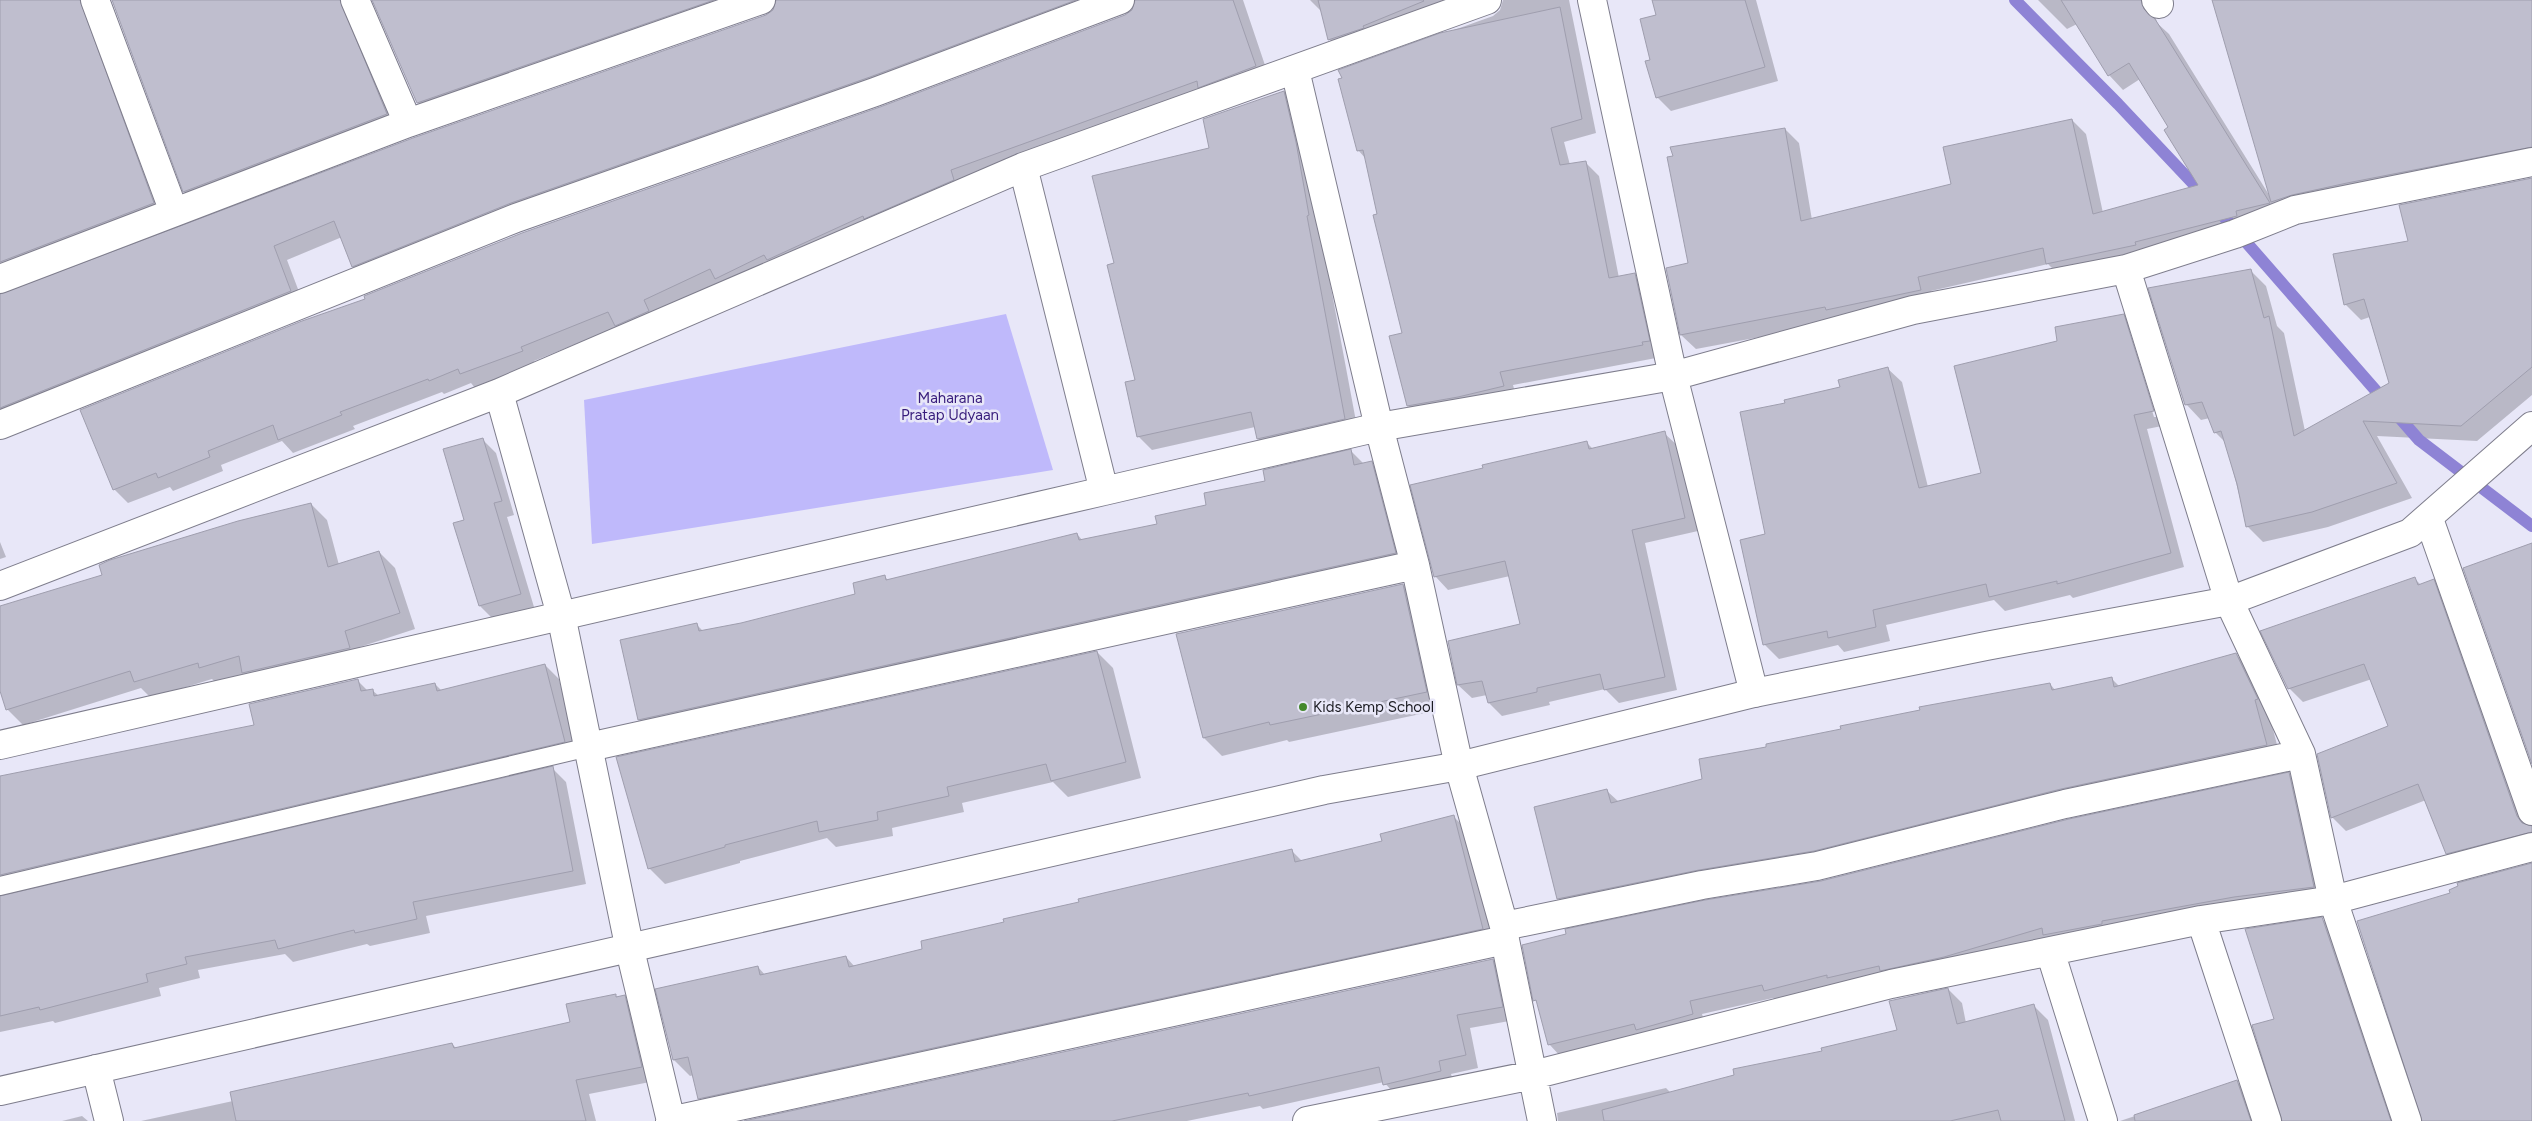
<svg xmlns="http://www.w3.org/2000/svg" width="2532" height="1121" font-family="Figtree,sans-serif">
  <rect width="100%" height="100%" fill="#e8e7f8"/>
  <path fill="#bfb9fb" d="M1006,314L1053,470L592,544L584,400Z"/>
  <path fill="#0003" fill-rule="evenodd" d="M0,0H102L167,217L0,287Z
    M113,0H362L400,128L198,205L184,192Z
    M373,0H767L432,117L418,103Z
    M777,0H1126L367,280L353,266L342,237L287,260L304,305L0,433V295L767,16L774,11Z
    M1136,0H1243L1270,80L618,327L534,361L536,365L475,388L471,383L444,394L442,392L353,426L355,429L293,453L282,441L221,465L223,471L173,491L170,487L128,503L114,489L367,300L1126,16L1133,10Z
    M1310,0H1493L1343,54L1330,40L1323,13Z
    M1503,0H1569L1596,133L1564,142L1570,165L1585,162L1599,176L1619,278L1634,275L1648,289L1656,358L1513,385L1517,400L1422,420L1408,406L1404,334L1366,159L1358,150L1340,71L1493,16L1500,10Z
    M1652,0H1756L1778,81L1671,111L1657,97L1651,61L1657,16Z
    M2038,0H2141L2155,14L2157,23L2169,34L2271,198L2213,0H2532V158L2061,277L2048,264L1931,291L1935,304L1696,349L1681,335L1690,264L1785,129L1799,143L1812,220L1953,185L2072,120L2086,134L2103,213L2200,186L2169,128L2140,79L2123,90L2109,75L2077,24L2067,29Z
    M1284,92L1297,106L1358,432L1271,452L1258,439L1255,427L1152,450L1138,436L1136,381L1115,264L1210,149Z
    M2532,195V395L2477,441L2377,436L2412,498L2328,527L2263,542L2247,526L2226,443L2215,432L2210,418L2201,420L2186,404L2251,271L2266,286L2277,326L2284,333L2305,431L2391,384L2370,317L2361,320L2345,304L2409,242Z
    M2123,315L2137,329L2167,425L2147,429L2184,567L2073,598L2070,595L2005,611L1994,600L1886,625L1890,641L1844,652L1838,645L1779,659L1764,644L1767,535L1786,404L1841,388L1887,368L1902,382L1928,487L1982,474L2059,342ZM2127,329H2130L2157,417H2154Z
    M1664,433L1678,446L1698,531L1645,543L1677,690L1619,703L1605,689L1549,702L1550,705L1502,716L1489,703L1487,695L1472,698L1458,685L1449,642L1522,625L1510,576L1448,590L1435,576L1587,443L1593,449Z
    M482,439L496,453L514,515L507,517L534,607L493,619L480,606L466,521Z
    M1351,451L1364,464L1371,463L1385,476L1409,567L652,733L639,720L697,625L704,632L741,624L857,595L884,576L888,580L1077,534L1083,541L1158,525Z
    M311,504L327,520L339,565L379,552L395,568L415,629L360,647L365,664L216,683L212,679L151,698L141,688L23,725L7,709L0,687V607L103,576Z
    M0,542L6,557L0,559Z
    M2415,579L2421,585L2433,580L2447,594L2529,827H2532V848L2461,867L2447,853L2426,800L2346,831L2332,817L2390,727L2372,679L2303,702L2289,688Z
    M1403,585L1421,603L1444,709L1289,742L1287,740L1222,756L1204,738L1178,634Z
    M1097,652L1113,668L1141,778L1068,797L1053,782L962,803L964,812L892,828L893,836L836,847L827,838L740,861V863L665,884L649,868Z
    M2236,655L2251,669L2269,714L2281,760L1573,913L1558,898L1607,791L1619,802L1704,780L1768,748L2050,684L2056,691L2112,679L2120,687Z
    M545,665L559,679L578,755L6,892L4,897L552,768L566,782L586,884L426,916L430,933L370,946L367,944L293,962L285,954L198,970L200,978L159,988L161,996L55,1023L53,1021L0,1032V778L255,726L357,680L368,691L372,690L379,696L435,684L442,691Z
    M2289,774L2302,787L2327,900L1779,1004L1773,998L1702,1014L1706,1027L1562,1058L1549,1044L1539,1004L1535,1000L1821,882Z
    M1454,817L1469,832L1498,944L714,1110L698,1094L694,1075L690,1076L674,1060L758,967L765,975L846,957L855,967L924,950L1005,923L1292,851L1302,861L1384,842Z
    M2322,919L2336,933L2399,1121H2283L2275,1019Z
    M1492,960L1506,973L1515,1020L1470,1028L1478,1068L1451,1074L1454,1084L1398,1098L1384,1082L1263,1109L1260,1106L1187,1121H750Z
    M1948,989L1962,1003L1966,1023L2034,1006L2048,1020L2075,1121H1558L1557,1113L1666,1088L1671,1093L1898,1031Z
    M615,995L618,998L624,997L638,1011L655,1081L589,1094L596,1121H141L233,1101L452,1044L456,1048L572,1023Z
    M2237,1082L2251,1096L2259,1121H2120Z
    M82,1116L88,1121H62Z"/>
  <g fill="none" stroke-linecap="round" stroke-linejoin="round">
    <path stroke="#8e83d5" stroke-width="12" d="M2015,0L2118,104L2218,210L2419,440L2532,526"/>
  </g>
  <path fill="#bfbece" stroke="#9f9eae" d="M0,0H80L154,203L0,262Z
    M112,0H340L387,114L183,192Z
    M372,0H714L417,103Z
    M776,0H1076L870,77L511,203L352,267L334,221L274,246L291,291L0,408V294L413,138L766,15L773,10Z
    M1135,0H1233L1256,66L1198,88L1197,81L951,170L954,180L864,219L863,216L767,260L764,255L715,279L710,269L644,300L649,311L615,326L608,312L521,347L523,351L460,374L458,369L429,381L428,379L340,412L342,415L278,440L273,425L208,451L210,457L158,478L156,473L113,490L80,410L302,321L365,299L364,296L522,233L880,107L1125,15L1132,10Z
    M1318,0H1423L1424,1L1363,26L1364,28L1328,40Z
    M1652,0H1745L1765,67L1656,98L1645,61L1650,60L1640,19L1656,15Z
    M2061,0H2141L2144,9L2155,19L2270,203L2236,211L2237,216L2135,242L2136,245L2046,264L2043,248L1918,277L1921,290L1826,310L1825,307L1680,335L1666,268L1688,263L1667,157L1673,156L1670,147L1785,128L1801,221L1951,184L1943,147L2072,119L2093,214L2198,185L2164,130L2168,127L2129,63L2108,76Z
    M2212,0H2532V147L2347,183L2292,195L2271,202Z
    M1560,7L1582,119L1551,128L1560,165L1586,161L1609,278L1635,273L1650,341L1642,342L1643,345L1500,372L1504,386L1458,397L1407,406L1389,336L1402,333L1373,215L1377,214L1363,150L1357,151L1338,79L1342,78L1338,70L1440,33Z
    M1284,91L1296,142L1309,215L1307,216L1345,419L1257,439L1251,412L1137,437L1125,382L1135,380L1107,265L1114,263L1092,176L1209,148L1203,119Z
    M2532,178V367L2461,426L2363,421L2397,483L2312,512L2246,527L2237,484L2221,431L2214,433L2202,402L2185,405L2148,288L2251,269L2264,318L2269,316L2294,436L2389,383L2364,299L2344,305L2333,254L2408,241L2399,205Z
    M2124,314L2154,411L2134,415L2171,553L2057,584V581L1989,597L1986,584L1873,610L1876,627L1828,638L1827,631L1763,645L1740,540L1765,534L1740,412L1785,403L1784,400L1840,387L1838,380L1888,367L1919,488L1981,473L1954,366L2057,341L2055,327Z
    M1665,431L1685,518L1632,530L1665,677L1604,690L1600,674L1537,688V692L1488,703L1482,681L1457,685L1448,641L1520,624L1505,561L1434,577L1410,485L1483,468L1482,465L1587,441L1589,449Z
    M483,438L502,501L494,503L521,594L479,606L453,523L464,520L443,449Z
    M1351,449L1354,465L1372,461L1396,553L638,720L620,640L697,623L699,631L741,623L855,594L853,583L885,575L886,580L1077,533L1079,540L1157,524L1155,516L1206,505L1204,493L1265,481L1263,470Z
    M311,503L328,567L379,551L400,613L345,631L350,648L242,673L239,656L199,668L198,663L134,682L130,671L6,710L0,691V606L102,575L99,565L110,560L238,521Z
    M2532,543V764L2463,568Z
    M2415,577L2418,585L2434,579L2517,816L2522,823L2532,826V832L2446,854L2418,784L2331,818L2317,754L2388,726L2364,664L2288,689L2260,631Z
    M1403,584L1427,692L1270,725L1269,722L1203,738L1176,634Z
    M1097,651L1126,762L1051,781L1046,764L947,787L949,796L877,812L878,820L819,832L817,821L725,845V847L648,869L616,757Z
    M2236,653L2258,699L2255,700L2267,745L2061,789L1814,851L1699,870L1557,899L1534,807L1607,789L1611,803L1702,779L1699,759L1766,747V744L1841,729L1840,726L1920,710L1919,707L2050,683L2052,690L2112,677L2114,687Z
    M545,664L565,742L0,875V776L254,725L249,704L358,679L361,691L373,689L374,696L435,683L437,691Z
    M553,766L573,871L413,902L417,919L355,933L354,930L278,949L275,940L185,957L187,964L146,974L148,982L40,1010L39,1007L0,1016V896Z
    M2289,772L2314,887L2234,897L2102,921V924L2043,935L2042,928L1944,957L1880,971L1879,966L1827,978V975L1764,991L1762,985L1690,1001L1693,1014L1636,1030L1634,1024L1548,1045L1536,1000L1533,1001L1522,945L1566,934L1565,929L1705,900L1821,881L2069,819Z
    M1454,815L1483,929L698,1099L688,1057L673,1060L655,989L758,966L760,975L846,956L849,967L922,949L921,941L1004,922L1003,919L1079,902L1078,899L1292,849L1295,862L1382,841L1380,834Z
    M2532,863V1121H2422L2357,921L2450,893L2449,890L2458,886L2457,883Z
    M2322,917L2391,1121H2282L2252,1025L2274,1019L2245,929Z
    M1493,959L1503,1007L1457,1015L1466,1055L1439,1061L1441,1071L1383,1085L1379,1067L1249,1096L1248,1093L1112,1121H744Z
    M1948,988L1957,1024L2034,1004L2065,1121H2001L1998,1110L1950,1121H1604L1602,1110L1734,1075L1733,1069L1822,1051L1821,1048L1897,1030L1889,1001Z
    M616,994V997L625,995L642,1067L576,1080L586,1121H236L230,1092L452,1043L454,1048L570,1022L566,1004Z
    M2237,1080L2251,1121H2135L2134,1115Z"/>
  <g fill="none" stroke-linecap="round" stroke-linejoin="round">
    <defs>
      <path id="lane" d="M0,886L589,747"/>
      <path id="street" d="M95,0L174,212
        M355,0L408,123
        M1592,0L1673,376L1754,693
        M2156,0L2159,4
        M1023,167L1104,491L1379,427L1295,70
        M0,279L408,123L761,0
        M499,393L561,615L630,950L671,1121
        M0,425L516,218L875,92L1120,0
        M2429,519L2532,811
        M0,586L499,393L1023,167L1487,0
        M0,745L1104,491
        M589,747L1415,565
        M2201,920L2267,1121
        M1504,926L1702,885L1817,866L2065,804L2301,754
        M2050,951L2103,1121
        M96,1069L109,1121
        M670,1121L1505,940
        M1307,1121L1533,1075L1891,984L2201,920L2333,900L2301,754L2229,601L2126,269
        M1542,1121L1505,940L1504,926L1459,766L1415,565L1379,427L1673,376L1913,310L2126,269L2235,234L2295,210L2532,162
        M2407,1121L2333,900L2532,847"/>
      <path id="secondary" d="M0,1091L1324,790L1459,766L1754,693L1986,646L2229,601L2410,533L2532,426"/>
    </defs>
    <use href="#lane" stroke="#7e7d8c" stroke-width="20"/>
    <use href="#street" stroke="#7e7d8c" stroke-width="30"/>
    <use href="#secondary" stroke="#7e7d8c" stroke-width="30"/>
    <use href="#lane" stroke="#fff" stroke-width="18"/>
    <use href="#street" stroke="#fff" stroke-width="28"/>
    <use href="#secondary" stroke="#fff" stroke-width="28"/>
  </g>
  <circle fill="#44882c" stroke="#e8e7f8" stroke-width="2" cx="1303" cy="707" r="5"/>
  <g text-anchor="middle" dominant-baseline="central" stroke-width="5" stroke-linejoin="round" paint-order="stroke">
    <g font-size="15" fill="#381d7c" stroke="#e8e7f8">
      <text x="950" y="398">Maharana<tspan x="950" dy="17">Pratap Udyaan</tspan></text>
    </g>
    <g font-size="15" fill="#1c1c22" stroke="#e8e7f8" text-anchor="start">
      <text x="1313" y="707">Kids Kemp School</text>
    </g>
  </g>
</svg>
